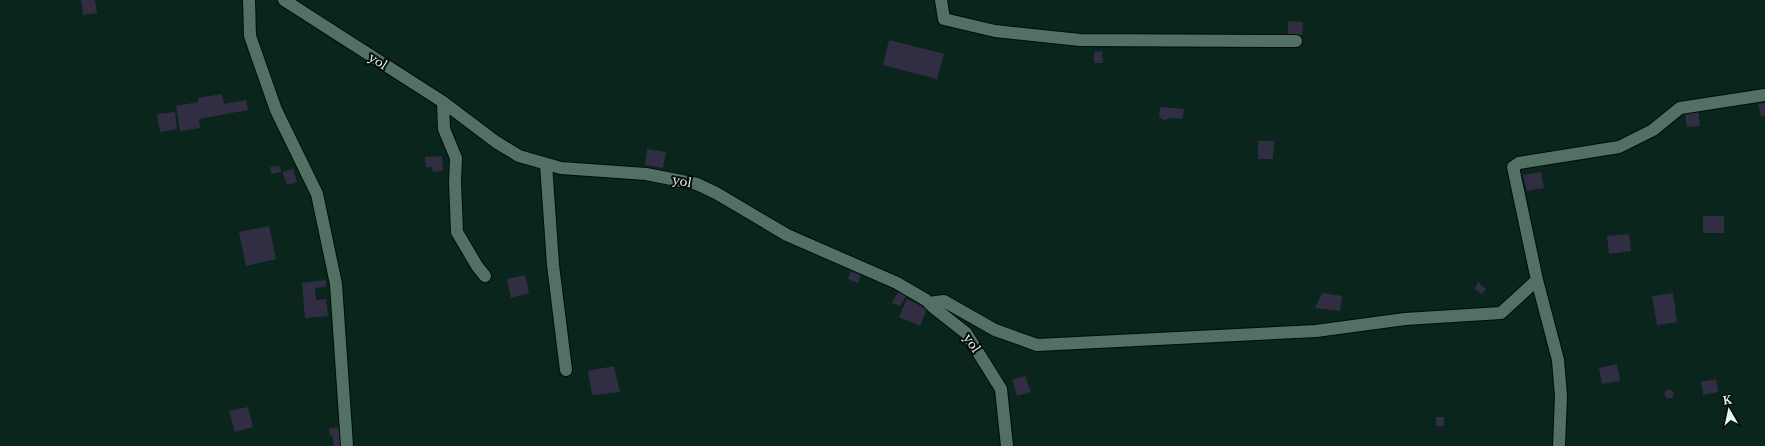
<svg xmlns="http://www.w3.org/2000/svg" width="1765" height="446" font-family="'Libre Baskerville',serif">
  <rect width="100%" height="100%" fill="#09251c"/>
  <path fill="#312e44" d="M81,0H95L97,13L83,15Z
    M1288,21L1303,22L1302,35H1288Z
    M889,40L944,54L937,79L883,65Z
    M1102,51L1103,63H1094V52Z
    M222,94L224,104L246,100L248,110L199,119L200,128L180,131L176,106L198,102V98Z
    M1765,103V116L1761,117L1758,104Z
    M1160,107L1184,109L1182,119L1170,118L1164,120L1159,117Z
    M1698,111L1700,126L1687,127L1685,113Z
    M175,112L177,129L160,132L157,114Z
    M1258,141H1274L1273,159H1258Z
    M647,149L666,152L663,168L645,165Z
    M442,156L443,171L433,172L432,167H426L425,157Z
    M280,166L281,172L271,174L270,167Z
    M293,169L297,182L287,185L282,172Z
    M1541,172L1544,188L1527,191L1523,175Z
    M1703,216H1724V233H1703Z
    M269,226L276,259L246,266L239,232Z
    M1629,234L1631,251L1609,254L1607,236Z
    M851,271L861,275L858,283L848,279Z
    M525,275L529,293L511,298L507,279Z
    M326,280V287L315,288L316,300L326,299L328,316L305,318L302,283Z
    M1478,282L1486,289L1482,294L1475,289Z
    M898,292L906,296L900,306L892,303Z
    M1322,293L1342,296L1340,311L1315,308Z
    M1673,293L1677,322L1657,325L1652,296Z
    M907,299L927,309L920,326L899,317Z
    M1617,364L1620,381L1602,384L1599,368Z
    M614,366L620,392L592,395L588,371Z
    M1025,376L1031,392L1017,396L1012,380Z
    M1716,379L1718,392L1703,395L1701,382Z
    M1664.5 394a4.5 4.5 0 1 1 9 0a4.5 4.5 0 1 1-9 0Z
    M248,407L253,427L235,432L229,411Z
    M1436,417H1444V426H1436Z
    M338,427L341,446H334L332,435H330L329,429Z"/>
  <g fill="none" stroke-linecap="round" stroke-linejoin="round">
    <defs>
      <path id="minor" d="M249,0L250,36L276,110L317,194L336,284L347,446
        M284,0L443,102L496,142L519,156L561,168L646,174L697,184L716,193L787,235L897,283L926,300L933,307L966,333L1001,389L1007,446
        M941,0L944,19L995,31L1080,40L1296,41
        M443,102L444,129L456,158L455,182L457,232L477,266L485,276
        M546,164L553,265L566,370
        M929,303L944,301L995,330L1037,345L1316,331L1405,319L1501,313L1537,280
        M1559,446L1561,396L1558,360L1537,280L1513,167L1519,163L1619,147L1653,130L1680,108L1765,95"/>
    </defs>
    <use href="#minor" stroke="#000e06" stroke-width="14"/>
    <use href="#minor" stroke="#537064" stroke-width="12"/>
  </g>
  <g text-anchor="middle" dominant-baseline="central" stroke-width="4" stroke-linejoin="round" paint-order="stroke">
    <g font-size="12" fill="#e6f6ef" stroke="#030c08">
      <text transform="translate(378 61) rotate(33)">yol</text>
      <text transform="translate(682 181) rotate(11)">yol</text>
      <text transform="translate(972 343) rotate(56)">yol</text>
    </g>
  </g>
  <g transform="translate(1729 410) rotate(351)" stroke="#030c08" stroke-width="3" paint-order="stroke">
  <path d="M0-3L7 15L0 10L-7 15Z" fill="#e6f6ef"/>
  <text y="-6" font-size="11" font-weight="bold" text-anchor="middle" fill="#e6f6ef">K</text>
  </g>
</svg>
